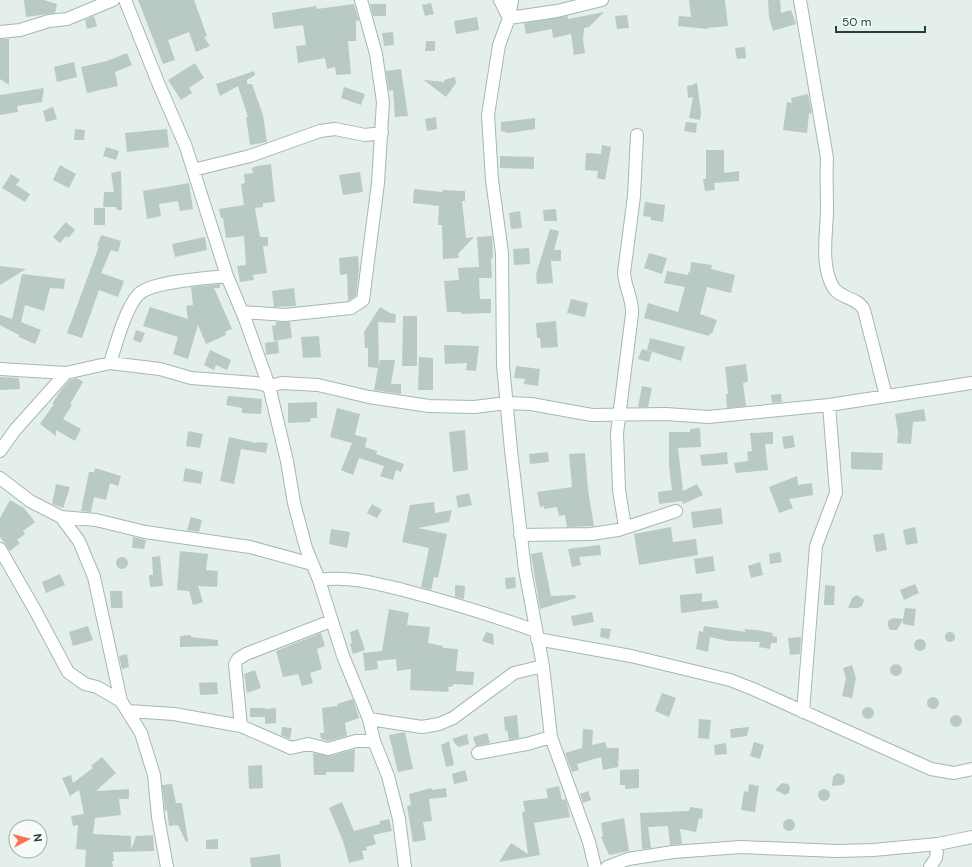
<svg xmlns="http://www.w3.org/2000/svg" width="972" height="867" font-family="'DM Sans',sans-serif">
  <rect width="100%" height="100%" fill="#e4efe9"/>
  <path fill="#b9cac2" d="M24,0H44L57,4L55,13L26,17Z
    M138,0H194L207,36L204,37L210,46L196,52L189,32L168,40L175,60L163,64Z
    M689,0H725L728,26L707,28V29L678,26L679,16L691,17Z
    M768,0H780L781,13L791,10L796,24L773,31L769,18Z
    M431,3L434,14L425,16L422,5Z
    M354,4L359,20L356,21V41H348L351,74L336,75L335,67L327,69L325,58L298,63L296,46L306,45L303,25L274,29L272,13L316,6L317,9Z
    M370,4H386V16H373Z
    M604,12L589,27L584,28L583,40L585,53L574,55L571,34L553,38L552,29L526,34L524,23L568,16V19Z
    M627,15L629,28L617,29L615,16Z
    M94,16L97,26L87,29L85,20Z
    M477,17L479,30L456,34L454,21Z
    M393,32L394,45L384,46L382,33Z
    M0,39H9V85L0,79Z
    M426,41H435V51H425Z
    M745,47L746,58L737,59L735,48Z
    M127,53L132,65L115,72L118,86L87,93L81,67L107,61Z
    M74,62L77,77L57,82L54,67Z
    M195,63L204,78L189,88L192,93L181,100L168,80Z
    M401,69L408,116L395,117L393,90L389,91L386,71Z
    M254,71L255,75L247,80V84H252L263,115L267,142L250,145L246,117H248L238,86L220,96L216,84Z
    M455,77L456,83L446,97L424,80L445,82L444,80Z
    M695,83H697L701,113L700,120L689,118L693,97L688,98L687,86L695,84Z
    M344,87L365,94L361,105L341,98Z
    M44,88L42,102L17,106L18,112L0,115V95Z
    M808,94L812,113L809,114L807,133L783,130L787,102L792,103L791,98Z
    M53,107L57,119L46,122L43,111Z
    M436,117L437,129L427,131L425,119Z
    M535,118V129L509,133L501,131V122Z
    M686,122L697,123L696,133L684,131Z
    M75,129L85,130L84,140H74Z
    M167,129L169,147L127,152L125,133Z
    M602,145L611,147L605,180L597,178L598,171L585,170L586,153L601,154Z
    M106,147L119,151L116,160L103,156Z
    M706,150H724V173L739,171V181L714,183L715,190L705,191L703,179H706Z
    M500,156L534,157V169L500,168Z
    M271,164L275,202L263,203V207L255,208L260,237H268V246H263L267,273L253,275L254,280L240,282L237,266L246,265L244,236L226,238L223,218H221L219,209L244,205L241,184L245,183L244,174L253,173L252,168L257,166Z
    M60,165L76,174L69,188L53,180Z
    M121,171L122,210H117L116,207H103L104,192H114L111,173Z
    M360,172L363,192L343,195L339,175Z
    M11,174L20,180L16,185L30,194L25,202L2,188Z
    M189,183L193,209L180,211L178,201L159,204L161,216L147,219L143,191Z
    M414,189L442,192L443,190L465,191V201H462L466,238L474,237L458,254L459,258L443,259L442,225H438L439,206L413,203Z
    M645,202L665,205L663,222L651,220V217L643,216Z
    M94,208H105V225H94Z
    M556,209L557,221H544L543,210Z
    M520,211L522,228L511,229L509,213Z
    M66,222L75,230L68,238L66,236L60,243L53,237Z
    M550,229L559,231L554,250H561V261H551L553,283L537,284L536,274Z
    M101,235L121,241L118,252L111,250L101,273L124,281L118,297L99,290L82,338L67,333L99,246H97Z
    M492,236L493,258L491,259L492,278H479L480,299H491V313L461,314V312H447L444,281L459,280L458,268L479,267L477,237Z
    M205,237L207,250L175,257L172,244Z
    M529,248L530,264L514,265L513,249Z
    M649,253L667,258L662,274L644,268Z
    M358,256L359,269L356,296L348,301L347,274L340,275L339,258Z
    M691,262L712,265L711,269L735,275L731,293L707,287L700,314L717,320L712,334L710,333L709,336L644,318L648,303L678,312L685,287L664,283L667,271L688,275V272L690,273Z
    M0,266L26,269L0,285Z
    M22,274L65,279L64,289L50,288L44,311L25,305L21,322L41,330L35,344L19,337V335L0,325V315L12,319Z
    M220,284V288H214L232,329L225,332L226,335L206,344L198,325L188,359L173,354L178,337L143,326L150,307L188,319L186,306L193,305L191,287Z
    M294,288L296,306L274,307L272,291Z
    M571,299L588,303L585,317L567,313Z
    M380,307L390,313L396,314L395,323L378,322L379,365L380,360H395L391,384H401V394L374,390L378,368L368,367V348H365L364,332Z
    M403,316H417V366H402Z
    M556,321L558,347L541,348L540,338H537L536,323Z
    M276,322H290L292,338L274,341L272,326L276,325Z
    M136,330L145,333L141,343L133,340Z
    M319,336L321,357L303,358L301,337Z
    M650,338L685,347L681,361L647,350Z
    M278,341L279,353L266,355L265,343Z
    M444,345L479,346L476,371L466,370L467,363L445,364Z
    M642,349L652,352L649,362L638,359Z
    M210,350L231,360L227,370L216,365L214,370L204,365Z
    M419,357L433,358V390H418Z
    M746,364L748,382L743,383L746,406L727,408L726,394H728L725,367Z
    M516,366L540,369L538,386L524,384L525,379L514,378Z
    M0,377L19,378L20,389L0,390Z
    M77,378L83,382L70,404L72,405L63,419L81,429L75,441L56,430V436L40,424L54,404H52L62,389L70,380Z
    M642,386L652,388L648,407H638Z
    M781,394L782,402L772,403L771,395Z
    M228,396L262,399L261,414L242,413V408L226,405Z
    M317,402V418H311L310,422L288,423V403Z
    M337,408L360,414L355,435L367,438L365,447L377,451L376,454L404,464L401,472L396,470L393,480L380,476L384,466L359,458L353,475L341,470L352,443L330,437Z
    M924,409L926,421L913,422L911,444L897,443L898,432L895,414Z
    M700,428L701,447L678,448L683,491L697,484L703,495L683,504L682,501L659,504L658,492L672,490L669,466V432H690V429Z
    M465,430L468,470L453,472L449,432Z
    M188,431L203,434L200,448L186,446Z
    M773,432V444H765L768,470L736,473L734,463L748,461L747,452L752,451L750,433Z
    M793,435L795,447L784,449L782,437Z
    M229,437L256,443L257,442L268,443L266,453L241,449L234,484L220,481Z
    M548,452L549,462L530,464L529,454Z
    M727,452L728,464L702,466L700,455Z
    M851,452L883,453L882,470L851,469Z
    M585,453L588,490L594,526L567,527L565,515L559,516L557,507L544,509V506L540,507L537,492L572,487L569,454Z
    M95,468L121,476L118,486L110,483L106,500L94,497L91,512L81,511L89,472H94Z
    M185,468L203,472L201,484L183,481Z
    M797,476L798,485L812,483L813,495L789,499L793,508L779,513L769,487Z
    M56,484L70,487L63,508L52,504Z
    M469,493L472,505L458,508L456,496Z
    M10,500L24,508L35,522L23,531L25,534L17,540L20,543L10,551L0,537V518Z
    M434,502L435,513L452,510L449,522L418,528L447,534L438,578L434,577L431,590L421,587L429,548L402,542L410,505Z
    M372,504L382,510L377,518L367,513Z
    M721,508L723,524L693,528L691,512Z
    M191,517L202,520L199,532L187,530Z
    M671,527L673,542L696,539L698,555L639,565L634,534Z
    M915,527L918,543L906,545L903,530Z
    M331,529L350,532L347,548L329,544Z
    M884,533L887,550L876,552L873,535Z
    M133,537L146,540L144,549L132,548Z
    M600,545L601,555L579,557L581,565L572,567L568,549Z
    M180,551L208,554L206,570L218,571L217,587L198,586L203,602L193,605L189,591L177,590Z
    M542,552L551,596L575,595L576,598L540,609L531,554Z
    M780,552L782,562L770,564L769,554Z
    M160,556L163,586L150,587L149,575H153L152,557Z
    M713,556L715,571L696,574L694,559Z
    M116 563a6 6 0 1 1 12 0a6 6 0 1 1-12 0Z
    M760,562L763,575L751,578L748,566Z
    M60,574L65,585L46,593L42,582Z
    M515,577L516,588L506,589L505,578Z
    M915,584L919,593L904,600L900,590Z
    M455,585L465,586L464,599L455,597Z
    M825,585L835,586L834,605H824Z
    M110,591H122L123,608H111Z
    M702,593V602L717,600L719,608L681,613L680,595Z
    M857,595L864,600L862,606L858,608H848L852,598Z
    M905,608L916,609L914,626L903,624V620L897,630H890L888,626V621L893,618L903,619Z
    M389,609L409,613L407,625L430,627L428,643L443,646V648L458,649L456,671L474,672L473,685L453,684V686L448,687L449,692L410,690L411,669L397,671L396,659L377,661L378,669L365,671L363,653L382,651Z
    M592,612L594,622L573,626L571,616Z
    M88,626L93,640L73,646L69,632Z
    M704,626L746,632L744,629L757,630L773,633L772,636L777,637V643H771L770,649L759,647L760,642L728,641L710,637L708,652L696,649L699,631L703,632Z
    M601,628L611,629L609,639L600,637Z
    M358,629L365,650L353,654L350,644L352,643L350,632Z
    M945 637a5 5 0 1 1 10 0a5 5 0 1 1-10 0Z
    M486,632L493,634L494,645L482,641Z
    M321,633L325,646L317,649L322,669L310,673L313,683L302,686L298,674L283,677L276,651Z
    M191,635V637L218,640V646L180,647V636Z
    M801,637L800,654L790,655L788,638Z
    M914 645a6 6 0 1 1 12 0a6 6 0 1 1-12 0Z
    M127,654L129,667L122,669L119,656Z
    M890 670a6 6 0 1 1 12 0a6 6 0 1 1-12 0Z
    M852,665L856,678L852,698L842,696L846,678L843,668Z
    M255,670L261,688L247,693L244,674Z
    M217,682L218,694L200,695L199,683Z
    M662,693L676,698L669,717L655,711Z
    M927 703a6 6 0 1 1 12 0a6 6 0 1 1-12 0Z
    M353,699L359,718L345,723L347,736L328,741L321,739L320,733H324L322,708L338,706L337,704Z
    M862 713a6 6 0 1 1 12 0a6 6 0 1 1-12 0Z
    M250,708H265V717H250Z
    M276,708V723L265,724V709Z
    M950 721a6 6 0 1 1 12 0a6 6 0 1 1-12 0Z
    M517,715L519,738L509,740L507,730L505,731L504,717Z
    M699,719L711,720L709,739L698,738Z
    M282,727L292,728L290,739L281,735Z
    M749,727L747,736L731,738L730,729Z
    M583,729L593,730L592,745L605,742L607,748H619L618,767L603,770L601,757L577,764L579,770L572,772L565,753L582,748Z
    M405,732L413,769L398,772L389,735Z
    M487,733L490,743L476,746L473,737Z
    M467,734L469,744L458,747L452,739Z
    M449,741L454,765L446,767L441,745Z
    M754,742L764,745L760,759L750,756Z
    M726,743L727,754L715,755L714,745Z
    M355,749L354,772H326V775H314L313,753L330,756Z
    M102,757L116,773L96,791L129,789V799H119L121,815L95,818L93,834L131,836V850L136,836L153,835L154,851L113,852L114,861H112L113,867H85L86,850L76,849L78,825L73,826L71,816L84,814L79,790L70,796L62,778L71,775L73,783L93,768L91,766Z
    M262,765L263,788L249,789L248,766Z
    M639,769V788L625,789V785H620V770Z
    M465,770L468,781L454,784L452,774Z
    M837,773L844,775L845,782L842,785L832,786L833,777Z
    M782,783L788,784L790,787L789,793L785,795L775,790Z
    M172,784L176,803H182L188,841L186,842L178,825L169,826L167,810L165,811L162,785Z
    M749,784L759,786L755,812L741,810L744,791L748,792Z
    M559,786L562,800L566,799L570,817L534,823L540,855L499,862L511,843L528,854L522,812H525L523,801L548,798L546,789Z
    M431,788L432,790L446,788L447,797L429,799L432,821L423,822L426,840L413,842L407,806L411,805L409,794Z
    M818 795a6 6 0 1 1 12 0a6 6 0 1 1-12 0Z
    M588,791L591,800L583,803L580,794Z
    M342,802L354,831L380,824V821L389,819L392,831L373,835L376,844L366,847L367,850L362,851L364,859L349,863L343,841L329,808Z
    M690,807L703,809L702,819L699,818L696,832L680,829L682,844L670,845L668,826L648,827L651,848L642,849L640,813L689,811Z
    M624,818L629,851L609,855L601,837H603L601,823Z
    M783 825a6 6 0 1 1 12 0a6 6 0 1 1-12 0Z
    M218,839V849H206V840Z
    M280,854L281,867H251L250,858Z"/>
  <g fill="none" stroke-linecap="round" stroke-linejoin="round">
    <defs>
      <path id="minor" d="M125,0L159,85L186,147L227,276L245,319L269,386L287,461L294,503L306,548L319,580L343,656L369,719L374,741L388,776L399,819L405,867
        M500,0L509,18L557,11L602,0
        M512,0L509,18L499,45L488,115L492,180L502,253L503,365L511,450L525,570L543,666L551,737L589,842L595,867
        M800,0L827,158C826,175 827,191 827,208C827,233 820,264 833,287C840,299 858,297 864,310L886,396
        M0,32L20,30L49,21L67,19L113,0
        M193,170L250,156L320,131L335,129L365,135L382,133
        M242,312L285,315L351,308L363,300L378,183L383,102L376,54L361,0
        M110,363C116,345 125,309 138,295C150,281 208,278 227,276
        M0,369L66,373L110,363L160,369L191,378L256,383L269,386L282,383L318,385L369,397L429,406L474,407L507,403L531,404L592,415L666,414L708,417L829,405L972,383
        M0,451L15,430L66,373
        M0,478L30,501L61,517L96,520L145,532L250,547L312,564
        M61,517L79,541L94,577L121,701
        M625,527L619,490L617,433L632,314C633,299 625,288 624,273L634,196L637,135
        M520,535L591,534L618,530L676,511
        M0,549L36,612L68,672L85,684L97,687L121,701L141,733L154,775L158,817L167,867
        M319,580C349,576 375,583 403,590C449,602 492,615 536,631
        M537,639L631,656L730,680L753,689L931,769L954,773L972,769
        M128,711L174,714L241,726L291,748L308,744L328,749L356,741H374
        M803,712L816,546L836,493L829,405
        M369,719L422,727L439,724L453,718L514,673L543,666
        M241,726L235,664L238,659L246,654L331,621
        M478,753L527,744L551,737
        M607,867L628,859L673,852L741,847L837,851L873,850L938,844L972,837
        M930,867L936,858L938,844"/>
    </defs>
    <use href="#minor" stroke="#a6b8b0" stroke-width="14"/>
    <use href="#minor" stroke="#fff" stroke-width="12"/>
  </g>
  <g transform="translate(28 839) rotate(83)"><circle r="19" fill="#f6fbf8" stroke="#a1b1ab"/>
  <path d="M0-3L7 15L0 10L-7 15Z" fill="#fe6e53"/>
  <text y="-6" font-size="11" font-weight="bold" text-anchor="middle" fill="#214337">N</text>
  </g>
  <path d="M836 26v6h89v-6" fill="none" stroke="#214337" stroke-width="2"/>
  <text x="842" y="26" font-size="12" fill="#214337" stroke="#f6fbf8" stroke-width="3" paint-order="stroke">50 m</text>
</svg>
